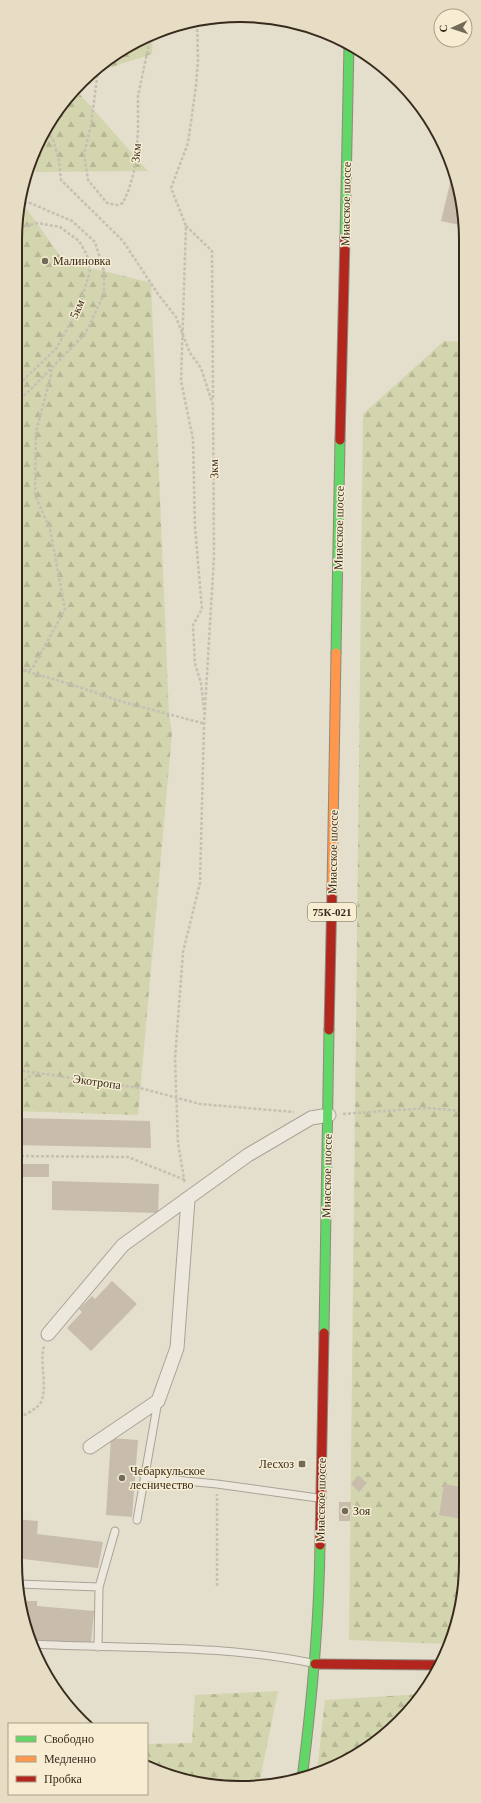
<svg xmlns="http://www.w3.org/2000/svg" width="481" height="1803" font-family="Georgia,serif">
  <defs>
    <pattern id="forest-firs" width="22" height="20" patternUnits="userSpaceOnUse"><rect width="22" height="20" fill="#d3d5ae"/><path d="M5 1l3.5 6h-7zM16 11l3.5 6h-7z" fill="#b6b795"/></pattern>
  </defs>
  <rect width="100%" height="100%" fill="#e4decc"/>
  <path fill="url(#forest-firs)" d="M153,37L152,54L96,72L115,53Z
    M77,91L148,171L30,172L53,115Z
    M19,198L65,263L104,271L151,283L169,715L172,733L138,1115L16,1111Z
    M444,341L464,342L462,1606L446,1644L349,1640L363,414Z
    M278,1691L259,1784L226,1787L147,1766V1744L192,1743L195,1695Z
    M422,1694L378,1742L317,1771L325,1700Z"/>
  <path fill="#c8bcad" d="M451,179L455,180L464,211V226L441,221Z
    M16,1118L150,1121L151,1148L16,1145Z
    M16,1164H49V1177H16Z
    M52,1181L159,1184L158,1213L52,1210Z
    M112,1281L137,1304L91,1351L67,1328L82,1312L79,1309L92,1296L95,1299Z
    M111,1438L138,1440L132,1517L106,1515Z
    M358,1475L367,1483L359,1492L351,1484Z
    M444,1484L462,1487V1519L439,1515Z
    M339,1502H351L350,1521H339Z
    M15,1519L38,1521L37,1534L103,1542L98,1568L15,1558Z
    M23,1601H37V1606L94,1611L91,1643L30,1640Z"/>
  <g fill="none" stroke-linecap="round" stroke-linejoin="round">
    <defs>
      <path id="lane" d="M144,1477L217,1484L318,1498
        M137,1520L158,1401
        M19,1584L99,1587L98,1647
        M99,1587L115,1531
        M31,1644C124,1649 220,1644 312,1663"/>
      <path id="street" d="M48,1334L123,1245L248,1155L311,1118L329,1115
        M90,1447L158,1401L177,1348L188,1200"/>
      <path id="fast" d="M345,237L349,45
        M336,653L340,440
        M324,1333L329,1030
        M302,1779C312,1701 319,1624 320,1545"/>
      <path id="slow" d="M332,890L336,653"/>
      <path id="jam" d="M340,440L345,237
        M329,1030L332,890
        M320,1545L324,1333
        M315,1664L437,1665"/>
    </defs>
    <use href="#lane" stroke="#a9a396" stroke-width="9"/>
    <use href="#street" stroke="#a9a396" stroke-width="15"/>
    <use href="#fast" stroke="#8f887c" stroke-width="11"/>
    <use href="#slow" stroke="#8f887c" stroke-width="11"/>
    <use href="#jam" stroke="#8f887c" stroke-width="11"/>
    <path stroke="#c5bfb4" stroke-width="2.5" stroke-dasharray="3 2" stroke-linecap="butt" d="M197,19L198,61L196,86L188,143L171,188L186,226L181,381L193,439L195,527L202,609L193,625L195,664L201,683L204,710
      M98,70L91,125L84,154L88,180L107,203L117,205L123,203L129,189L134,171L138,132V96L150,39
      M46,132L53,139L59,160L61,180L123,241L158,294L176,317L190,353L201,368L213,405L214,557L204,724L200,883L183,952L175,1059L178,1143L185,1184
      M186,226L212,251L213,400
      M19,384L56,349L79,308L90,271L87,255L79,241L60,227L37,223L19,228
      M19,398L26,394L85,334L104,294V271L95,242L72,221L30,203L19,202
      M18,669L70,684L123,702L202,723L204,722
      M24,671L32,669L65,609L50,529L35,495L36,432L51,375L52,366
      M17,1070L140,1088L200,1104L294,1112
      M16,1086L34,1073
      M343,1114L427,1108L463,1111
      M16,1156L128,1157L185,1180
      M15,1420C23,1415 37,1410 41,1402C48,1386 39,1363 44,1346
      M217,1586V1494"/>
    <use href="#lane" stroke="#ece8de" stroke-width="7"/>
    <use href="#street" stroke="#ece8de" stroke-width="13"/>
    <use href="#fast" stroke="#63d668" stroke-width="9"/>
    <use href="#slow" stroke="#ff974d" stroke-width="9"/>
    <use href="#jam" stroke="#b3261e" stroke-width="9"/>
  </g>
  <g fill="#746a5a" stroke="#f6edd2" stroke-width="1.5">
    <circle cx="45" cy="261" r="4"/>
    <rect x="298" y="1460" width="8" height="8" rx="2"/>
    <circle cx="122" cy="1478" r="4"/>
    <circle cx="345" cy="1511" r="4"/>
  </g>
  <g text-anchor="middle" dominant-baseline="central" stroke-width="3" stroke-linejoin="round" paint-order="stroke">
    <rect fill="#f6edd2" stroke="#716553" stroke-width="1" x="308" y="903" width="48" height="18" rx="3"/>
    <g font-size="11" font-weight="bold" fill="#382b1d">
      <text x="332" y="912">75К-021</text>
    </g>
    <g font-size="12" fill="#382b1d" stroke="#f6edd2">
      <text transform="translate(136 153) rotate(-85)">3км</text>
      <text transform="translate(346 204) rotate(-89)">Миасское шоссе</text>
      <text transform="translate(77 309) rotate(-66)">5км</text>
      <text transform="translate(214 469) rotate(-91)">3км</text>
      <text transform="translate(339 528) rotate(-89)">Миасское шоссе</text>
      <text transform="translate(333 852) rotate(-89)">Миасское шоссе</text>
      <text transform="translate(97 1082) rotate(8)">Экотропа</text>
      <text transform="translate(327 1176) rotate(-89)">Миасское шоссе</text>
      <text transform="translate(321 1500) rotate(-89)">Миасское шоссе</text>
    </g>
    <g font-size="12" fill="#382b1d" stroke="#f6edd2" text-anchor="start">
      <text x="53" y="261">Малиновка</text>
      <text x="294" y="1464" text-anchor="end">Лесхоз</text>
      <text x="130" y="1471">Чебаркульское<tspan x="130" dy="14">лесничество</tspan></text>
      <text x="353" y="1511">Зоя</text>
    </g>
  </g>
  <path d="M0 0H481V1803H0ZM240 22H241A218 218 0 0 1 459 240V1563A218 218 0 0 1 241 1781H240A218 218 0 0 1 22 1563V240A218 218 0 0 1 240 22Z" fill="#e7ddc4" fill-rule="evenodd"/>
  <path fill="none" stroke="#382b1d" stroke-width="2" d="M240 22H241A218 218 0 0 1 459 240V1563A218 218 0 0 1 241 1781H240A218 218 0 0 1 22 1563V240A218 218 0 0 1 240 22Z"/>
  <rect x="8" y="1723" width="140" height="72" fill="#f6edd2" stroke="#aa9f8a"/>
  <rect x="16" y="1736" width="20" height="6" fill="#63d668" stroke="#aa9f8a"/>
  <text x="44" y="1743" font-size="12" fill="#382b1d">Свободно</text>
  <rect x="16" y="1756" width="20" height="6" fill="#ff974d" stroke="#aa9f8a"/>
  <text x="44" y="1763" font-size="12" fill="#382b1d">Медленно</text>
  <rect x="16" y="1776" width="20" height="6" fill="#b3261e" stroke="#aa9f8a"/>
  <text x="44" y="1783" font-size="12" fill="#382b1d">Пробка</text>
  <g transform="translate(453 28) rotate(267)"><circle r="19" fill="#f6edd2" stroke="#aa9f8a"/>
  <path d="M0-3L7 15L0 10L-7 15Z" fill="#746a5a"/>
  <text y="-6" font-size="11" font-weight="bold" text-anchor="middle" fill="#382b1d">С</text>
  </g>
</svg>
